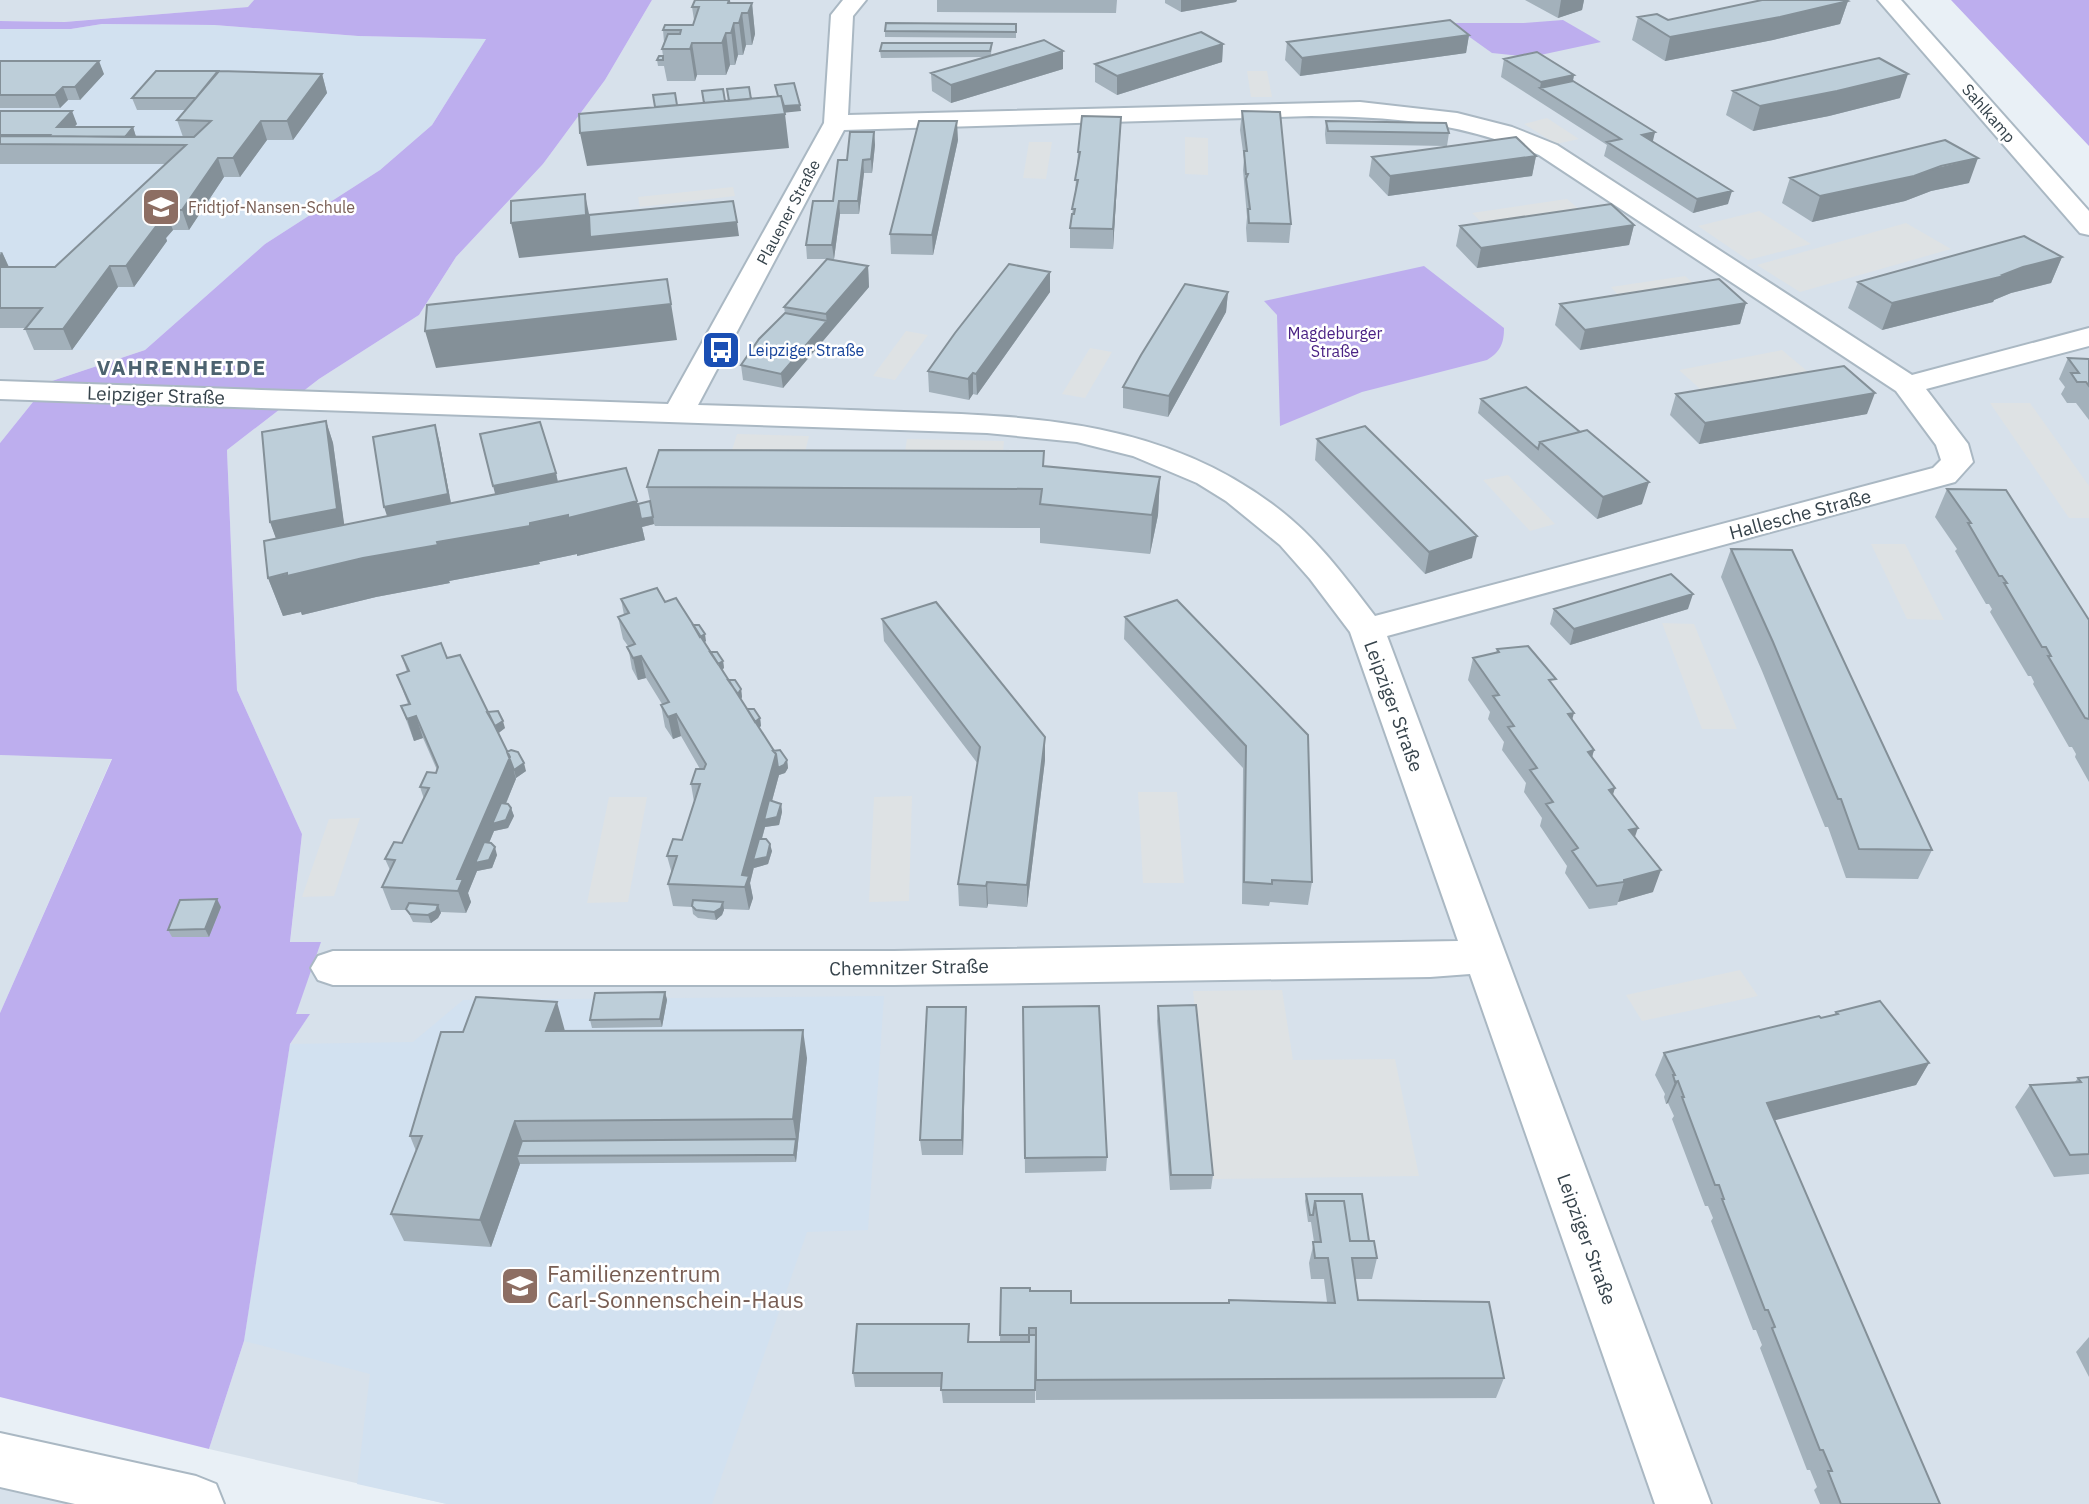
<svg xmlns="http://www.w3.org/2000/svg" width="2089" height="1504" font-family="'IBM Plex Sans',sans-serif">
  <rect width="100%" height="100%" fill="#e9f0f6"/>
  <path fill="#d7e1eb" d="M0,0H254L249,7L63,22L0,21Z
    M652,0H1889L2089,227V1504H447L209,1449L244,1341L290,1044L309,1015L295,1014L320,943H290L302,834L237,690L227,450L319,379L419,315L456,257L543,164L605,80Z
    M0,328H51L35,350H145L49,382L0,443Z
    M0,755L112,758L0,1013Z
    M0,1460L134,1504H0Z"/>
  <path fill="#d2e1f0" d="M102,24L214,25L358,36L486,39L432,125L380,170L265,244L145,350H34L50,328H0V29H71Z
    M884,996L868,1230L807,1232L712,1504H447L357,1484L370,1374L244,1341L290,1044L413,1042L463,1000Z"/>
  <path fill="#bdaeee" d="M254,0H652L605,80L543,164L456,257L419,315L319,379L227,450L237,690L302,834L290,942H321L296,1014H310L290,1044L244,1341L209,1449L0,1397V1013L112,759L0,755V443L49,382L145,350L265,244L380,170L432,125L486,39L358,36L214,25L102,24L71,29H0V21L64,22L248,7Z
    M1951,0H2089V146Z
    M1563,20L1601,42L1531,57L1492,53L1450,23H1524Z
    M1424,266L1504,328C1504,344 1500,352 1487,360L1362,392L1280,426L1277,315L1264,301Z"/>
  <path fill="#dee2e4" d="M1247,71H1267L1272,97H1251Z
    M1547,118L1579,139L1556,144L1524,124Z
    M1185,137L1208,138V175L1185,174Z
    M1029,142H1052L1046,179L1023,178Z
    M733,187L735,196L640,207L638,197Z
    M1567,199L1589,218L1492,233L1472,213Z
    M1759,211L1811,244L1748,260L1698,226Z
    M1906,223L1951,249L1800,292L1757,265Z
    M1685,276L1694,284L1618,295L1611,287Z
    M906,331L928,335L895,380L873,376Z
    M1090,348L1112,352L1085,398L1062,394Z
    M1782,350L1813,376L1708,396L1679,370Z
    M1990,403H2030L2089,486V518H2069Z
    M737,434L809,436L801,468L727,467Z
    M907,439L1004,441L1001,473L902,470Z
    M1508,475L1555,524L1530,531L1483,480Z
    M1871,544H1905L1944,620L1907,619Z
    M1662,623L1694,624L1737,729H1702Z
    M1138,792H1177L1184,883H1143Z
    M912,796L909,901L869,902L874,797Z
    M609,797H647L628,902L587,903Z
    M360,818L334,896L302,897L329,819Z
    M1740,970L1758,996L1642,1021L1626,995Z
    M1282,990L1293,1060L1395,1059L1419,1176L1213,1179L1193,991Z"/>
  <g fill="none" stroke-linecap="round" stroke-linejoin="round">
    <defs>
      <path id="minor" d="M843,0H866L853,16L848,115L1360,102L1457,113L1512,127L1557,145L1912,375L2089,328V346L1926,389L1968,444L1973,462L1955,482L1387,636L1711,1504H1655L1470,974L1430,977L894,985H333L318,980L311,968L318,956L333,951H894L1458,941L1350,632L1310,579L1280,545L1226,501L1197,483L1133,456L1077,442L987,433L0,399V381L668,404L824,123L831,15ZM1311,116C1398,117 1458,122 1539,155L1896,391L1936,445L1941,460L1933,468L1375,616C1345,577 1316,537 1276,507C1165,422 1038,416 904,412C835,409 767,407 698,405L844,130Z
        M0,1433L196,1476L216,1484L224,1504H75L0,1487Z"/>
      <path id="tertiary" d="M1878,0H1901L2089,211V235L2080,233Z"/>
    </defs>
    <use href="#minor" stroke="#aab8c3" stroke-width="4"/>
    <use href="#tertiary" stroke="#aab8c3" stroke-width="4"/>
    <use href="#minor" fill="#fff" fill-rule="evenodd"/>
    <use href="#tertiary" fill="#fff" fill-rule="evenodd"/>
  </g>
  <path fill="#a3b1bb" d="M937,0H1117L1116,13L937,12Z
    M1165,0H1237L1236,2L1181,12L1165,3Z
    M1525,0H1584L1582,10L1558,18Z
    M1848,1L1840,24L1773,40L1665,61L1632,40L1638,17L1668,20Z
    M752,3L755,34L752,45H746L743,55H738L735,65H730L726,75H697L695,81H667L664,66H658L657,60L663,56L662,49L664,42L663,30L693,25L694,20L692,7Z
    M1016,24V38L885,37V31Z
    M1469,35L1466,53L1300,76L1285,60L1287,42Z
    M992,43L991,55L1063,69L951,103L932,91L931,73L984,57L881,58L880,51Z
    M1223,44L1222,62L1117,95L1095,82V64Z
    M1504,59L1574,75L1573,81L1655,132L1652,141L1728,204L1693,213L1604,156L1607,145L1501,77Z
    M0,61L104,74L80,100H68L60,108H0Z
    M218,72L322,74L327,93L293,140H267L240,177H224L189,230H173L166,238L167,241L134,287H118L72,350H34L25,329V328H0V252H2L9,267H55L165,164H0V111L77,124L74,127H133L136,137H183L177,120L186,110H137L132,98Z
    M1733,91L1900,98L1829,116L1753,131L1726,115Z
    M1242,111L1291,224L1289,243L1247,242L1246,228L1247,217L1243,170L1244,159L1240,130Z
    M1121,117L1113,249L1070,248V228L1075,193L1078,152Z
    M1326,121L1449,133L1447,146L1326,144L1325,134Z
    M874,132L875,145L872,173H864L859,214H840L834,259H807L806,245L833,201L847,160Z
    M958,140L933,255L891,254L890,234Z
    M1536,156L1532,176L1388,196L1369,176L1372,157Z
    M1790,178L1969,183L1931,191L1905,201L1812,222L1782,203Z
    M1634,225L1629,245L1477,268L1456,246L1460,226Z
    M2062,257L2051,283L2011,293L1994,300L1993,302L1882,330L1848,308L1858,282Z
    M868,266L869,287L783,388L743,380L741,365L785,313L784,307Z
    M1050,272V292L977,395L973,394L969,400L929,392L928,371Z
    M1228,292L1226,312L1168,417L1123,408V387Z
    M1746,303L1740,324L1580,350L1555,325L1560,304Z
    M2068,358L2089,359V420L2076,403H2067L2061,394L2065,387L2059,379Z
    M1676,394L1867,414L1699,444L1670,415Z
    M1481,399L1642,504L1597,519L1478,413Z
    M326,421L333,443L344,525L387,516L439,440L451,503L495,495L556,473L558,482L638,504L650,501L647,487L1044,466L1160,477L1158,515L1150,554L1040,543V528L655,526L654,524L642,527L645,540L577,556V554L539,562L540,564L449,581L450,583L376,597L302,615L301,612L283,616L268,578L276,538L270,522Z
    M1317,439L1472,558L1425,574L1315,460Z
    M1947,489L2089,620V782L2075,757L2076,754L2072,747H2069L2033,684L2034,682L2031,676H2028L1990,612L1992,609L1989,604H1986L1955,551L1957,549L1935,517Z
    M1731,549L1932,850L1918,879L1846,878L1828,827H1825L1762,671L1721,577Z
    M621,599L665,602L693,625L706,641L704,643L710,652L723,661L724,668L722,670L728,680L741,689L742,697L741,700L747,709L760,718L761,726L759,728L773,751L787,760L788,768L785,773L779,775L772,801L781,804L782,812L779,825L765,827L762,839L772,851L768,864L754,868V867L750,883L753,898L749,910L724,909L722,915L716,920L698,918L693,914L692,907L673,906L668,884L672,874L667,856L682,840L694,802L691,784L700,769L681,736L673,739L665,727L661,705L662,704L646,678L638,680L632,669L628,646L623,639L618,617L624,615Z
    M1177,600L1312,882L1308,905L1270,902L1269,906L1242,904L1243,768L1124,639L1125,617Z
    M1554,609H1688L1570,645L1550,624Z
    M882,619L1045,760L1027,907L988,904L987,908L959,906L958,884L978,764L884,641Z
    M1497,649L1554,686L1572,720L1594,750L1592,757L1635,837L1653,892L1618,902L1617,905L1589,909L1565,873L1567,866L1540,826L1542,818L1524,792L1526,783L1502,750L1504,742L1488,719L1490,712L1468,680L1473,658L1496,653Z
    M402,656L447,658L487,712L505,728L498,733L507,752L526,771L516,778L506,804L511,808L514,816L508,828L494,831L489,843L497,855L492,868L477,871L468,893L471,902L466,913L441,912L438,918L431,923L413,922L407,910H391L382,887L390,870L385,859L402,843L424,799L420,787L436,773L437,770L423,738L414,741L401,706L408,704L397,675L407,672Z
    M221,907L209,937H172L168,930Z
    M665,992L667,1000L662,1027L592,1028L590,1020Z
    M1158,1006L1213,1175L1211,1189L1170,1190L1157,1021Z
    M966,1007V1022L963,1155H922L920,1140Z
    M1023,1007L1107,1157L1106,1171L1025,1173Z
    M1836,1012L1929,1063L1916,1085L1774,1120L1940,1504H1820L1814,1490L1817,1487L1810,1470H1807L1760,1348L1762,1345L1756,1330H1753L1711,1221L1713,1218L1708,1206H1705L1672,1119L1674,1116L1668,1103L1666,1104L1664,1097L1665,1094L1655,1075L1664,1053L1834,1015Z
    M565,1031L807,1058L796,1162L520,1164L491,1247L404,1241L391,1214L416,1151L410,1136Z
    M2089,1077V1174L2054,1177L2015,1107L2030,1085L2075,1082L2078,1078Z
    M1306,1194L1369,1241L1377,1258L1372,1279H1355L1358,1300L1504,1378L1496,1398L1036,1400V1349L1035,1403H943L941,1387H855L853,1373L969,1342H1000L1001,1288L1030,1291L1071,1303L1327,1302L1324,1279H1311L1309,1263L1314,1242L1311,1222H1308L1305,1201Z
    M2089,1337V1377L2076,1352Z"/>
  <path fill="#849098" d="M729,0H730L733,25L734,23L738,55L735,65L728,3Z
    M1181,0H1237L1236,2L1181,12Z
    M1561,0H1584L1582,10L1558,18Z
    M1848,1L1840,24L1773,40L1665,61L1670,37Z
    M752,3L755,34L752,45L748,13Z
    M742,13L746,45L743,55L739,23Z
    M726,33L730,65L726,75L722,43Z
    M1469,35L1466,53L1300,76L1302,58Z
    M692,43L697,75L695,81L690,49Z
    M1223,44L1222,62L1117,95V76Z
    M1063,51V69L951,103V85Z
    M99,61L104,74L80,100L75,87Z
    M322,74L327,93L293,140L287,121Z
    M1908,74L1900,98L1829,116L1753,131L1760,106Z
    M1574,75L1570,94L1540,88L1541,82Z
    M63,87L68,100L60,108L55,95Z
    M800,105L801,111L782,113L781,106Z
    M72,111L77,124L62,140L57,127Z
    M785,114L789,148L587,166L580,133Z
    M1121,117L1120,136L1113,249V229Z
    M261,121L267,140L240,177L233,158Z
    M957,121L958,140L933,255L932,235Z
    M133,127L137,140L120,142Z
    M874,132L875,145L872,173L871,159Z
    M1655,132L1652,145L1642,135Z
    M1536,156L1532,176L1388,196L1390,176Z
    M218,158L224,177L189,230L182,210Z
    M1978,158L1969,183L1931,191L1905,201L1812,222L1820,196Z
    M863,160L864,173L859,214L858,201Z
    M1732,191L1728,204L1693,213L1697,199Z
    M585,194L592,229L737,222L739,236L519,258L511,223Z
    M839,201L840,214L834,259L832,245Z
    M165,210L173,230L166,238L167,241L134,287L126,266Z
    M1634,225L1629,245L1477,268L1481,248Z
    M2,252L11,272L0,285V255Z
    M2062,257L2051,283L2011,293L1994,300L1993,302L1882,330L1892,303L2002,275L2023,267Z
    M110,266L118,287L72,350L63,329Z
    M868,266L869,287L828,335L826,314Z
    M1050,272V292L977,395L976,374Z
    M667,279L677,340L436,368L425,331Z
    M1228,292L1226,312L1168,417L1169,396Z
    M1746,303L1740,324L1580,350L1585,330Z
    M827,321L828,335L783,388L781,374Z
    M973,373V394L969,400L968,379Z
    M1875,393L1867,414L1699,444L1705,423Z
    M326,421L333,443L345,530L278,544L270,522Z
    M435,425L439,440L452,509L389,522L384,507Z
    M556,473L559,488L497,501L493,486Z
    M1160,477L1158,515L1150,554L1152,515Z
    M1649,482L1642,504L1597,519L1603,497Z
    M637,501L641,519L653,517L654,524L642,527L645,540L577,556V554L539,562L540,564L449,581L450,583L376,597L302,615L301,612L283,616L268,578Z
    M1477,536L1472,558L1425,574L1429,552Z
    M1693,594L1688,609L1570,645L1574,629Z
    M705,634L706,641L697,647L696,640Z
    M641,656L646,678L638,680L633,658Z
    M723,661L724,668L715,675L713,667Z
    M741,689L742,697L739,702L732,696Z
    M1574,713L1568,735V714Z
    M676,714L681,736L673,739L668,717Z
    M416,716L423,738L414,741L407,719Z
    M760,718L761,726L752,733L751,726Z
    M503,721L505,728L495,736L492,728Z
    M1045,737V760L1027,907V885Z
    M1594,750L1588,772V752Z
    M776,754L787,760L788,768L785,773L779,775L767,819L781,804L782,812L779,825L765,827L756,859L770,844L772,851L768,864L754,868V867L750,883L753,898L749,910L742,875Z
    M510,757L516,779L498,822L511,808L514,816L508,828L494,831L481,862L495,847L497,855L492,868L477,871L468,893L471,902L466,913L458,891L457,879Z
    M524,763L526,771L516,778L514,770Z
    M1615,788L1608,811L1609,790Z
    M1638,828L1630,851L1629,830Z
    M1661,870L1653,892L1618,902L1624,882V880Z
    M987,882L988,904L987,908L986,886Z
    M217,899L221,907L209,937L205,929Z
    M723,902L724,910L722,915L716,920L714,912Z
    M438,905L441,913L438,918L431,923L428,915Z
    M665,992L667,1000L662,1027L660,1019Z
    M557,1002L565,1031H546Z
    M966,1007V1022L963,1155L962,1140Z
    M803,1030L807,1058L796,1162L794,1155L796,1139L793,1119Z
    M1929,1063L1916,1085L1756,1125L1767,1103Z
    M1678,1081L1668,1103L1666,1104L1675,1082Z
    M515,1121L525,1148L517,1156L520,1164L491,1247L480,1220Z"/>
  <path fill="#bdced9" stroke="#849098" stroke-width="2" d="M695,0H729L728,3H752L748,13H742L739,23H734L731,33H726L722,43H692L690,49H662L668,34H680L681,30H663L665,25H693L699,7H692Z
    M1762,0H1846L1848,1L1780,17L1670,37L1638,17L1657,14L1668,20Z
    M1450,20L1469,35L1302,58L1287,42Z
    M886,23L1016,24V32L885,31Z
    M1201,32L1223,44L1117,76L1095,64Z
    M1044,40L1063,51L951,85L931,73Z
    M882,43H992L990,51H880Z
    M1537,52L1574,75L1541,82L1504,59Z
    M659,56H663V60H657Z
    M1879,58L1908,74L1837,91L1760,106L1733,91Z
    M0,61H99L75,87H63L55,95H0Z
    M156,71H218L196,98H132Z
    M219,71L322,74L287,121H261L233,158H218L182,210H165L157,221H160L126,266H110L63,329H25L42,308H0V267H55L186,145L0,144V136L194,137L211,121L177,120Z
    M1573,81L1655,132L1642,135L1732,191L1697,199L1607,142L1621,139L1540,88Z
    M794,83L800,105L784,106L781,96H778L775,85Z
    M749,87L751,99L729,101L727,89Z
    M723,89L725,101L704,103L702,91Z
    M675,93L677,105L655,107L653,95Z
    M781,96L785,114L580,133L579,114Z
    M0,111H72L57,127H133L125,137L49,136L50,135H0Z
    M1242,111L1280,112L1291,224L1249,223L1248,209H1250L1246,179L1248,174H1246L1244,151H1247Z
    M1082,116L1121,117L1113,229L1070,228L1072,214H1074L1075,209H1072L1078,180H1075L1080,152H1078Z
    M919,121H957L932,235L890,234Z
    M1326,121L1446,123L1449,133L1328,131Z
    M850,132H874L871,159L863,160L858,201H839L832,245H806L813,201H833L838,160H847Z
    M1516,137L1536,156L1390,176L1372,157Z
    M1945,140L1978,158L1941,166L1914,176L1820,196L1790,178Z
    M585,194L586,215L511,223V201Z
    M733,201L737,222L590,237L589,215Z
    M1611,204L1634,225L1481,248L1460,226Z
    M2024,236L2062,257L2023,267L2002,275L2004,276L1892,303L1858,282Z
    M827,259L868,266L826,314L784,307Z
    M1009,264L1050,272L976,374L973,373L968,379L928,371L955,333Z
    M667,279L671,304L425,331L427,305Z
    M1719,279L1746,303L1585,330L1560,304Z
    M1185,284L1228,292L1169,396L1123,387L1141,355Z
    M785,313L827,321L781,374L741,365L759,339Z
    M2068,358L2089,359V386L2086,382H2077L2071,373H2079Z
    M1844,366L1875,393L1705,423L1676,394Z
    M1526,387L1580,432L1540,442L1538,449L1481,399Z
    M326,421L337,509L270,522L262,432Z
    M540,422L556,473L493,486L480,434Z
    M435,425L448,494L384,507L373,437Z
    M1365,426L1477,536L1429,552L1317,439Z
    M1587,430L1649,482L1603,497L1540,442Z
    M659,450L1044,451L1043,466L1160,477L1152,515L1040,504L1042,489L647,487Z
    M626,468L637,501L568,518V515L530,523V526L437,542L438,545L363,558L287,576V573L268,578L264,541Z
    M1947,489L2006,490L2089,620V719L2085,718L2048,656H2051L2046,647H2042L2004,583H2007L2002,576H1999L1968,523H1971Z
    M650,501L653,517L641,519L638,504Z
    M1731,549L1792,550L1932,850L1859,849L1841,799H1838L1773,642Z
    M1671,574L1693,594L1574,629L1554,609Z
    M657,588L665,602L676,598L776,754L742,875L749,876L745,887L668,884L677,856H667L673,839L682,840L700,784H691L696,769H704L706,764L676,714L668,717L661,705L669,702L641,656L633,658L627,647L635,644L618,617L629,613L621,599Z
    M1177,600L1308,735L1312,882L1272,880V884L1244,882L1246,746L1125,617Z
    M936,602L1045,737L1027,885L987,882L986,886L958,884L980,747L882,619Z
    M693,625H699L705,634L700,637Z
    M441,643L447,658L460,655L510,757L457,879H463L458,891L382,887L395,860L385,859L394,842L402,843L429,788L420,787L427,772L436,773L438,767L416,716L407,719L401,706L410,704L397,675L409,671L402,656Z
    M1528,646L1556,679L1549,680L1574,713L1568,714L1594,750L1588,752L1615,788L1609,790L1638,828L1629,830L1661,870L1624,880V882L1597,886L1572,851L1578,848L1546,804L1553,802L1530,770L1537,768L1508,727L1514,726L1493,696L1499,695L1473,658L1499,652L1497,649Z
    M710,652H717L723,661L718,664Z
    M728,680H735L741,689L738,694Z
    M747,709H754L760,718L755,722Z
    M498,711L503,721L495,726L487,712Z
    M511,750L518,752L524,763L514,770L507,752Z
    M780,750L787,760L784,765L778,768L776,754L773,751Z
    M769,800L781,804L777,817L764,820Z
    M501,803L508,804L511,808L506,820L492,824Z
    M759,839H766L770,844L767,857L753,860Z
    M484,842L491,843L495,847L489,860L475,863Z
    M217,899L205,929L168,930L180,900Z
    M693,900L723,902L721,908L714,912L696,910L692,906Z
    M409,903L438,905L436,911L428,915L410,914L406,909Z
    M665,992L660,1019L590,1020L595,993Z
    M476,997L557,1002L546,1031L803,1030L793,1119L515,1121L480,1220L391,1214L422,1136H410L441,1032H463Z
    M1880,1001L1929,1063L1767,1103L1940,1504H1841L1828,1471H1832L1823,1450H1820L1772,1328L1775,1327L1768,1310H1765L1722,1199H1724L1719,1185H1715L1682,1097H1684L1678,1081L1675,1082L1673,1075H1675L1664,1053L1819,1016L1821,1018L1838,1014L1836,1012Z
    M1196,1005L1213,1175H1171L1158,1006Z
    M1099,1006L1107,1157L1025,1158L1023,1007Z
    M927,1007H966L962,1140H920Z
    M2089,1077V1154L2070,1155L2030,1085L2081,1082L2078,1078Z
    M796,1139L794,1155L517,1156L522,1141Z
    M1306,1194H1362L1369,1241H1350L1344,1201H1315L1313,1215H1310Z
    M1315,1201H1344L1350,1241H1374L1377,1258H1352L1358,1300L1489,1302L1504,1378L1036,1380V1328H1029V1335H1000L1001,1288H1030V1291H1071V1303H1229V1300L1335,1303L1328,1258H1315L1313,1242H1321Z
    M857,1324H969L968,1342H1029V1335H1036L1035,1390H941L942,1373H853Z"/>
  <defs>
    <symbol id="school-square" viewBox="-11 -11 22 22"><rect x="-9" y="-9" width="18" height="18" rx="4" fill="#8d6e63" stroke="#fff"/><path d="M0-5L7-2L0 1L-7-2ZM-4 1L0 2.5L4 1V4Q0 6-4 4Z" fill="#fff"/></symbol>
    <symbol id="bus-square" viewBox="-11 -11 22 22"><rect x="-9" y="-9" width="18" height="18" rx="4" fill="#1a4fb4" stroke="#fff"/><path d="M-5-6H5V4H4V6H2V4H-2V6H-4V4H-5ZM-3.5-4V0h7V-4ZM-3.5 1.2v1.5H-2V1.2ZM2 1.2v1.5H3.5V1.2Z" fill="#fff"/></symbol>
  </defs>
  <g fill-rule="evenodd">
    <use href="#school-square" x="139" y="185" width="44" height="44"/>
    <use href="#bus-square" x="699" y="328" width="44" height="44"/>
    <use href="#school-square" x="498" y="1264" width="44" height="44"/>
  </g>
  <g text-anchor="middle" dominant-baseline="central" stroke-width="5" stroke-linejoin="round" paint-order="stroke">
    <g font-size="16" fill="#36434b" stroke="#fff">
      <text transform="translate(1989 113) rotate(49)">Sahlkamp</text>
      <text transform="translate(788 212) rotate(-62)">Plauener Straße</text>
    </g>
    <g font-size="16" fill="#785e54" stroke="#fff" text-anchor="start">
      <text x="188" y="207">Fridtjof-Nansen-Schule</text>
    </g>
    <g font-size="16" fill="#4a2284" stroke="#fff">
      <text x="1335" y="333">Magdeburger<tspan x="1335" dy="18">Straße</tspan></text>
    </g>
    <g font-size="16" fill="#164399" stroke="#fff" text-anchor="start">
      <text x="748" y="350">Leipziger Straße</text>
    </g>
    <g font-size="19" fill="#36434b" stroke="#fff">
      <text transform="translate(156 395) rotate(2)">Leipziger Straße</text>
      <text transform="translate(1800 514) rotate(-15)">Hallesche Straße</text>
      <text transform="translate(1394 706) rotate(70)">Leipziger Straße</text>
      <text transform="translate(909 967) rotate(-1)">Chemnitzer Straße</text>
      <text transform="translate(1587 1239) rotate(70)">Leipziger Straße</text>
    </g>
    <g font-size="21" font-weight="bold" letter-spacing="2" fill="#4c626f" stroke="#fff">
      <text x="182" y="367">VAHRENHEIDE</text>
    </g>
    <g font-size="23" fill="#785e54" stroke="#fff" text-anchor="start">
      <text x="547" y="1273">Familienzentrum<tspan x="547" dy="26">Carl-Sonnenschein-Haus</tspan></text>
    </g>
  </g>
</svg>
